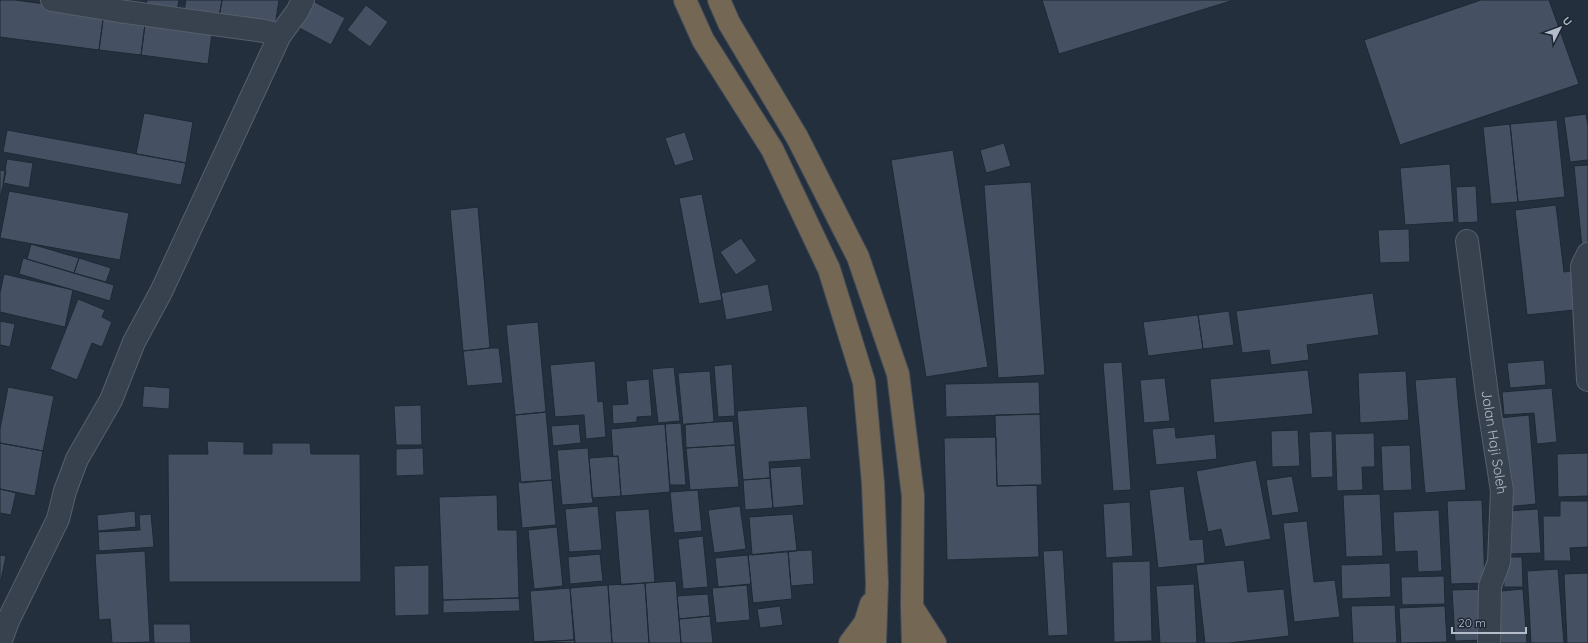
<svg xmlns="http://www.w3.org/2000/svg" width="1588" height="643" font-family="Quicksand,sans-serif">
  <rect width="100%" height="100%" fill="#242f3e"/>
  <path fill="#455162" stroke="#1f2835" d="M0,0H15L104,12L99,50L0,37Z
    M147,0H179L177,11L146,7Z
    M186,0H222L219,17L184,11Z
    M222,0H279L275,26L219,17Z
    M311,0L345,18L331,45L294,25Z
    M1042,0H1234L1059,54Z
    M1481,0H1549L1579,84L1400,145L1364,40Z
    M366,5L388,22L370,47L347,30Z
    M104,12L146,17L141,55L99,50Z
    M146,17L213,26L208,64L141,55Z
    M144,113L193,122L186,163L136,154Z
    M1586,114L1588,126V160L1570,162L1564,117Z
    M1557,120L1565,197L1518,202L1510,124Z
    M1510,124L1518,202L1491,204L1483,127Z
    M7,130L186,163L181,185L3,152Z
    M685,132L694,160L675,166L665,138Z
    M1004,143L1011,166L986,173L980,150Z
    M953,150L988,367L926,377L891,160Z
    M7,159L33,163L29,188L3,183Z
    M1450,164L1454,222L1405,225L1400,168Z
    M1588,165V246L1582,247L1574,166Z
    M0,170L6,171L1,195H0Z
    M1031,182L1045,375L998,378L984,185Z
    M1476,186L1478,222L1458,223L1456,187Z
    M9,191L129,213L120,260L0,238Z
    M702,194L722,300L699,304L679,198Z
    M1556,205L1564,272L1578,270L1583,309L1527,315L1515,210Z
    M478,207L490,348L463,351L450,210Z
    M1409,229L1410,262L1380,263L1378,230Z
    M741,238L757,261L736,275L720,252Z
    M31,244L79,258L74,273L27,259Z
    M23,258L114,285L110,301L19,274Z
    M79,258L111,268L106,282L74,273Z
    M4,274L73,290L65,327L0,312V293Z
    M768,284L773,311L726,320L721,293Z
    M1373,293L1379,335L1307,345L1309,360L1271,365L1269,350L1242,353L1236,311Z
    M78,299L105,310L102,317L112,322L102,347L92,343L77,380L50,369Z
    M1229,311L1234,345L1203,349L1198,315Z
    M1198,315L1203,349L1148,356L1143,322Z
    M0,321L15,324L10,347L0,345Z
    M538,322L546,412L515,415L506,325Z
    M490,348H499L503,383L467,386L463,351Z
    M1544,360L1546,385L1510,388L1507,363Z
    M595,361L598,402L603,401L606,437L586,439L584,415L555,417L550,365Z
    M1122,362L1131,490L1113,491L1103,363Z
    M732,364L735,416L718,417L714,366Z
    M674,367L680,421L658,423L652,369Z
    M1308,370L1313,414L1214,423L1210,379Z
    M710,371L714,422L683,425L678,373Z
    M1406,371L1409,420L1360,423L1358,373Z
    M1456,377L1466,490L1425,493L1415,380Z
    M1165,378L1170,421L1144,423L1140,380Z
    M649,379L652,416L637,417V422L613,424L612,405L628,404L626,381Z
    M1039,382L1040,414L946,417L945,384Z
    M144,386L170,388L169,409L142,407Z
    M8,387L54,396L43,451L0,443V429Z
    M1552,388L1557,442L1537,444L1534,413L1504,415L1502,392Z
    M421,405L422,445H396L394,406Z
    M807,406L811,459L769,462L770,478L743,480L737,411Z
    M546,412L552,480L521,483L515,415Z
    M1040,414L1042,485L997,486L995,415Z
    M1529,415L1536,504L1506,507L1499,418Z
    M733,421L735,445L686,448L685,424Z
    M681,423L686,485H670L665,424Z
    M579,424L581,443L553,446L551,426Z
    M665,424L670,492L621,496L618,456L613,457L611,429Z
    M1175,427L1176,438L1215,434L1217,459L1156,465L1152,429Z
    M1298,430L1300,466L1272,467L1271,431Z
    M1332,431L1333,477L1311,478L1309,432Z
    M1374,433L1375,467H1362L1363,490L1337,491L1335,434Z
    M996,437L997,486L1037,485L1039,557L947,560L944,438Z
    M207,441L244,442V454H272V443H310L311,454H360L361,582H169L168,454H208Z
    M0,443L43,451L35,496L0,489Z
    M735,445L739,487L690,490L686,448Z
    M1410,445L1412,490L1383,491L1381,446Z
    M423,448L424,475L396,476V449Z
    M588,448L593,503L562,505L557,450Z
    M1588,453V496L1558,497L1557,454Z
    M618,456L621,496L592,498L589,458Z
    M1256,460L1271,539L1225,547L1221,529L1208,532L1196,471Z
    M801,466L804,505L773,508L770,468Z
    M1292,476L1299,512L1272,516L1266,480Z
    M770,478L773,508L745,510L743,480Z
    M552,480L556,525L522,528L518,482Z
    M1184,486L1190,540L1203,539L1205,563L1158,568L1149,490Z
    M0,489L16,493L11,515L0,513Z
    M698,490L702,531L674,533L670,492Z
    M1380,494L1383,556L1346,557L1343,495Z
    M497,495L498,530H517L519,598L443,600L439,497Z
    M1482,500L1485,583L1451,584L1447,501Z
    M1560,501H1588V547L1570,548L1571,561H1544L1543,516H1560Z
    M1130,502L1133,556L1106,558L1103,504Z
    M598,506L602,550L569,552L565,509Z
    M740,506L746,549L714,553L708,510Z
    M649,509L655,582L621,585L615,511Z
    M1538,509L1541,553L1509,554L1507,511Z
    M1439,510L1442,571L1418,572L1417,551L1395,552L1393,512Z
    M135,511L136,527L98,531L97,515Z
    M151,514L154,547L99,551L98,532L140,530L139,515Z
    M793,514L797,551L752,555L749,517Z
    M1307,521L1314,582L1335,580L1340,617L1294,622L1283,523Z
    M557,527L563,586L534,589L528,530Z
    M703,536L708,587L683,589L678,539Z
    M812,550L814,584L791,586L788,551Z
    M1063,550L1068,635L1048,636L1043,551Z
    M145,551L150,642L112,643L110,619L99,620L95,554Z
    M788,551L792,599L753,603L748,555Z
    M600,554L603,581L570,584L568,557Z
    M0,555L6,556L1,580H0Z
    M748,555L751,584L718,587L715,558Z
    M1503,557H1522L1523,587H1504Z
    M1244,560L1248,592L1284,589L1289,636L1229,643H1205L1196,565Z
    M1150,561L1152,641L1114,642L1112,562Z
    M1390,563L1391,597L1342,599L1341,565Z
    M429,565V615L395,616L394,566Z
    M1558,569L1564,643H1531L1527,571Z
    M1588,573V643H1567L1564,574Z
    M1444,576L1445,604L1402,605L1401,577Z
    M676,581L681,643H649L645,583Z
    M645,583L649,643H612L608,585Z
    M1194,584L1197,643H1160L1156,586Z
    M608,585L612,643H575L570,588Z
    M747,585L750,620L716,623L712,588Z
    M570,588L574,640L534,642L530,591Z
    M1485,589L1487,640L1455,641L1452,590Z
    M1523,589L1527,643H1494L1490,592Z
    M708,594L710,616L679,619L677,596Z
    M519,598L520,611L443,613V600Z
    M1395,605L1397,643H1353L1351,606Z
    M780,606L783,625L760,628L757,609Z
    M1445,606L1447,642L1401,643L1399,608Z
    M710,616L713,643H681L679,619Z
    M153,624H190L191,643H154Z
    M574,640L575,643L534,642Z"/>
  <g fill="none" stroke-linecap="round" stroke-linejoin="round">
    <defs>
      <g id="minor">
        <path d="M52,0L119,11L264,31L280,35L297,12L303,0"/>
        <path id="s1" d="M1467,241L1487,395L1502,491L1499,562L1490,586L1489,643"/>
        <path d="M1588,254L1582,266L1588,380"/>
        <path d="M0,643L8,621L58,519L65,491L77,459L111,400L134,342L161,292L280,35"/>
      </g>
      <path id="motorway" d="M685,0L703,40L772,149L829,269L864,382L873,483L877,583L875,643
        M719,0L729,23L797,137L858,257L898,374L913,496L912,606L913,643
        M912,607L935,643
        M850,643L865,623L871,604"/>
    </defs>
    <use href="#minor" stroke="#565f6c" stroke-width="24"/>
    <use href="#motorway" stroke="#434c59" stroke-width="24"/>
    <use href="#minor" stroke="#38414e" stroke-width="22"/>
    <use href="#motorway" stroke="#746855" stroke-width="22"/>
  </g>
  <g text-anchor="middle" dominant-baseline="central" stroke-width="3" stroke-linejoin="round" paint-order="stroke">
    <g font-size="14" fill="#b4bcc9" stroke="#1d2633">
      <text stroke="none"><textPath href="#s1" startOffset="203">Jalan Haji Soleh</textPath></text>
    </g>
  </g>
  <g transform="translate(1560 28) rotate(48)" stroke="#1d2633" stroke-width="3" paint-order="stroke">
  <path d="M0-3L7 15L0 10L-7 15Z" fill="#b4bcc9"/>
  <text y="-6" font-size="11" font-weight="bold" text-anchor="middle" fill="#b4bcc9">U</text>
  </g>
  <path d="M1452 627v6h74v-6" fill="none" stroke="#b4bcc9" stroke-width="2"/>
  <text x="1458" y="627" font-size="12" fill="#b4bcc9" stroke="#1d2633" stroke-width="3" paint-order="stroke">20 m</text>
</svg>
